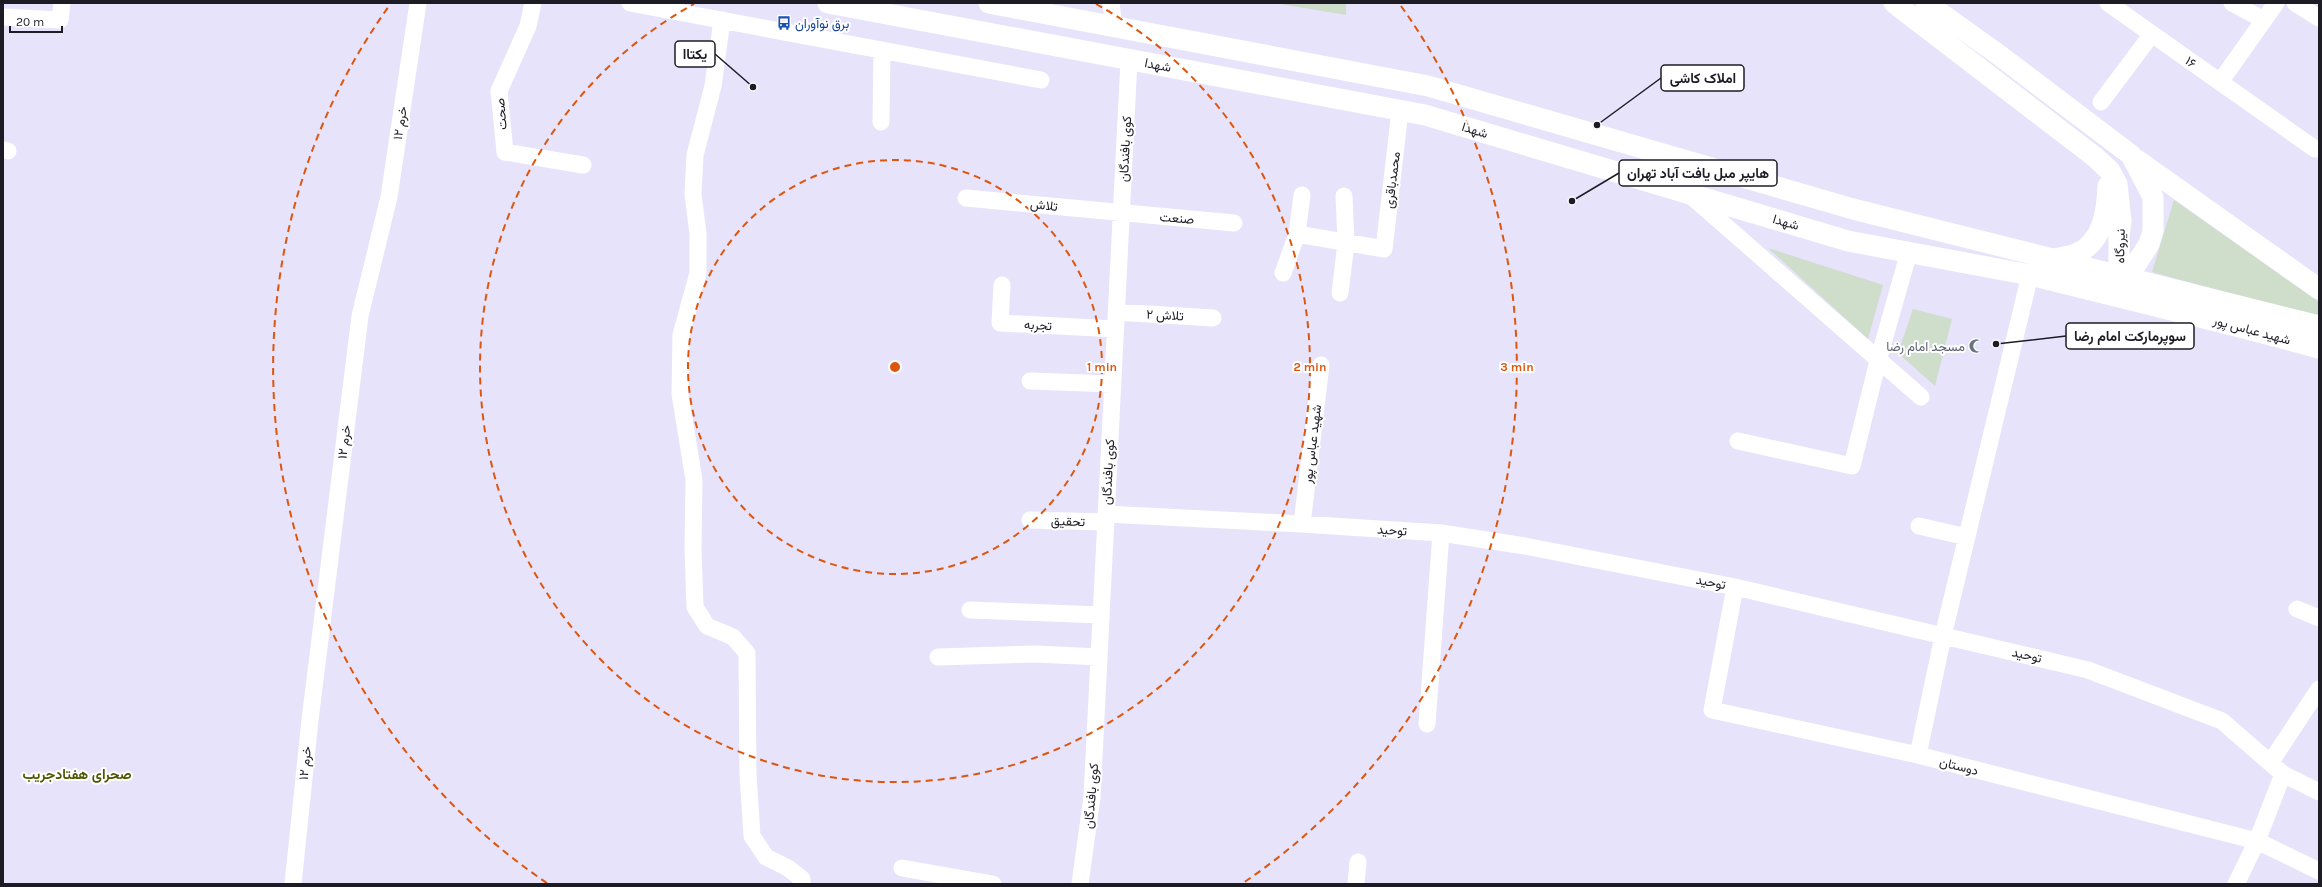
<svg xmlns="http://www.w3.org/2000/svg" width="2322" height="887" font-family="Karla,Vazirmatn,sans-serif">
  <rect width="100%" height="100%" fill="#e7e3fb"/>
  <path fill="#cfddcb" d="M1274,3H1346V15Z
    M2174,200L2319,302V318L2152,272Z
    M1768,248L1883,285L1868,339Z
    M1913,309L1952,319L1935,386L1898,353Z"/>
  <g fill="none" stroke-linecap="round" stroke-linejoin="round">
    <path stroke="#fff" stroke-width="17" d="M533,3L528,26L499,91L505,152L583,165
      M630,3L1041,80
      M1111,3L1114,27
      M2108,3L2152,34
      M2232,3L2264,20
      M2295,3L2319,18
      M3,17L60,20L62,3
      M722,20L713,86L695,155L693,194L698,234V273L681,335L680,394L694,480L693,549L695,607L707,626L733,637L747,653L748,775L752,836L766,857L788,868L802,879V884
      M2220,82L2315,149
      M2101,102L2152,34L2220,82L2276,3
      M881,122L882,50
      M3,150L8,151
      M1689,194L1921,397
      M966,198L1234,223
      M1297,234L1302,195
      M1283,273L1297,234L1384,249L1400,111
      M1002,285L1000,323L1115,329
      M1340,293L1346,243L1344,196
      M1116,312L1213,318
      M1030,381L1113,384
      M1738,441L1852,466L1878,361L1909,252
      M1106,514L1302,524L1441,533L1525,546L1735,587L2088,670L2222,721L2283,774L2319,792
      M1030,520L1106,522
      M1302,524L1321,365
      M1919,526L1967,537
      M1735,587L1712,710L1918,755L2257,841L2319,871
      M2297,609L2319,618
      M970,610L1101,615
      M938,657L1036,654L1099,657
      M1427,724L1441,533
      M1918,755L1943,636L2030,275
      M2270,763L2319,689
      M902,868L993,884
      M293,884L310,720L360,316L389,197L418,3
      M1080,884L1092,797L1129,60
      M1356,884L1358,862
      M2236,884L2257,841L2283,774"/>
    <path stroke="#fff" stroke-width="21" d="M828,3L1425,115L1848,241L2030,275L2244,328L2319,348
      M989,3L1428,86L1853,209L2319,326
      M1894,3L2095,157L2110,171L2117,184L2121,221L2119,236V274L2116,287
      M1926,3L1995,52L2131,155L2153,197V231L2149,244L2135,266L2119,274
      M2137,160L2319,289
      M2055,259C2061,257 2069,257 2076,254C2103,242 2107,212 2108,186"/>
  </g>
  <g fill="none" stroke="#de560d" stroke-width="2" stroke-dasharray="7 5">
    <circle cx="895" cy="367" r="207"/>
    <path d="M1096 4A415 415 0 1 1 694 4"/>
    <path d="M547 883A622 622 0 0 1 389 6M1401 6A622 622 0 0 1 1243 883"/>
  </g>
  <defs>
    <symbol id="bus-bare" viewBox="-9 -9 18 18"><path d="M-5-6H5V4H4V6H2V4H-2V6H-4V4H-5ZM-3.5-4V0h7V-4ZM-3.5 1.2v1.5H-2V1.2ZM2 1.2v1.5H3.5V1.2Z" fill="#1a4fb4" stroke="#fff" stroke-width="2.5" paint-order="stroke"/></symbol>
    <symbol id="mosque-bare" viewBox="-9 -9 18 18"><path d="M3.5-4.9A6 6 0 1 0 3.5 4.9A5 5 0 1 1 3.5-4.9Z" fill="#6b7280" stroke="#fff" stroke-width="2.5" paint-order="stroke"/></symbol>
  </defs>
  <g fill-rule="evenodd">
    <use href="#bus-bare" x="774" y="13" width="20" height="20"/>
    <use href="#mosque-bare" x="1966" y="336" width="20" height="20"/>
  </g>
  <g text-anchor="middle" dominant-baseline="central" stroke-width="4" stroke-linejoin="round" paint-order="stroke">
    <g font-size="13" fill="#164399" stroke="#fff" text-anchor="start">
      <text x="795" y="23">برق نوآوران</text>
    </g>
    <g font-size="13" fill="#1d1c24" stroke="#fff">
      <text transform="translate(2191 62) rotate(35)">۱۶</text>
      <text transform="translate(1158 65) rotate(11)">شهدا</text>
      <text transform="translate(501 114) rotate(-95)">صحت</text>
      <text transform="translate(400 123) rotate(-81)">خرم ۱۲</text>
      <text transform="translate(1475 130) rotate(17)">شهدا</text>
      <text transform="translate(1125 149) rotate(-87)">کوی بافندگان</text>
      <text transform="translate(1392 180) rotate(-83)">محمدباقری</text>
      <text transform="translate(1044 205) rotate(6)">تلاش</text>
      <text transform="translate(1177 218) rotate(5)">صنعت</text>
      <text transform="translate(1786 222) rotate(16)">شهدا</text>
      <text transform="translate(2120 246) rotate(-89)">نیروگاه</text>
      <text transform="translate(1165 315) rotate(3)">تلاش ۲</text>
      <text transform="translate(1038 325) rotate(3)">تجربه</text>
      <text transform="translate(2252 330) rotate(15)">شهید عباس پور</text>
      <text transform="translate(344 442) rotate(-83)">خرم ۱۲</text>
      <text transform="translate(1312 444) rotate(-83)">شهید عباس پور</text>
      <text transform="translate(1108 472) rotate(-87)">کوی بافندگان</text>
      <text transform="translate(1068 521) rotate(2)">تحقیق</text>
      <text transform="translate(1392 530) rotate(4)">توحید</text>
      <text transform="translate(1711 582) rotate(11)">توحید</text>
      <text transform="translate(2027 655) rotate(13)">توحید</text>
      <text transform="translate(305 763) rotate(-84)">خرم ۱۲</text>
      <text transform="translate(1959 766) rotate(14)">دوستان</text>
      <text transform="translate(1091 796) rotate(-85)">کوی بافندگان</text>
    </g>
    <g font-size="13" fill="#5b616d" stroke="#fff" text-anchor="end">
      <text x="1965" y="346">مسجد امام رضا</text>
    </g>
    <g font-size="14" font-weight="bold" fill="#4d5600" stroke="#fff">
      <text x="77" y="774">صحرای هفتادجریب</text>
    </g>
  </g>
  <circle cx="895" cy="367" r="6" fill="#de560d" stroke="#fff" stroke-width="2"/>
  <g font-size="12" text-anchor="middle" font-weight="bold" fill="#de560d" stroke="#fff" stroke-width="4" stroke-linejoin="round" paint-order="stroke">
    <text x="1102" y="371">1 min</text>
    <text x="1310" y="371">2 min</text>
    <text x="1517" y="371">3 min</text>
  </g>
  <path fill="none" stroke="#1d1c24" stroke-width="1.5" d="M753 87L715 54M1597 125L1661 78M1572 201L1619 173M1996 344L2066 336"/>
  <g fill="#1d1c24" stroke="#fff" stroke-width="1.5">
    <circle cx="753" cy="87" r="4"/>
    <circle cx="1597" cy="125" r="4"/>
    <circle cx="1572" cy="201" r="4"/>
    <circle cx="1996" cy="344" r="4"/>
  </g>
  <g fill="#fff" stroke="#1d1c24" stroke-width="1.5">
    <rect x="675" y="41" width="40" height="26" rx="4"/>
    <rect x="1661" y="65" width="83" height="26" rx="4"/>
    <rect x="1619" y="160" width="158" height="26" rx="4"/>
    <rect x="2066" y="323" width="128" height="26" rx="4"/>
  </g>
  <g font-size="14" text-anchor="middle" font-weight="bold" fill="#1d1c24">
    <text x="695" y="59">یکتاا</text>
    <text x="1703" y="83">املاک کاشی</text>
    <text x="1698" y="178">هایپر مبل یافت آباد تهران</text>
    <text x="2130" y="341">سوپرمارکت امام رضا</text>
  </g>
  <rect width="2322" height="887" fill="none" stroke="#1d1c24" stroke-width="8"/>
  <path d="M10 26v6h52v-6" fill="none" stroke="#1d1c24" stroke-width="2"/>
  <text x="16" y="26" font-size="12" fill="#1d1c24" stroke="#ffffff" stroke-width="3" paint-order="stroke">20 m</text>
</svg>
